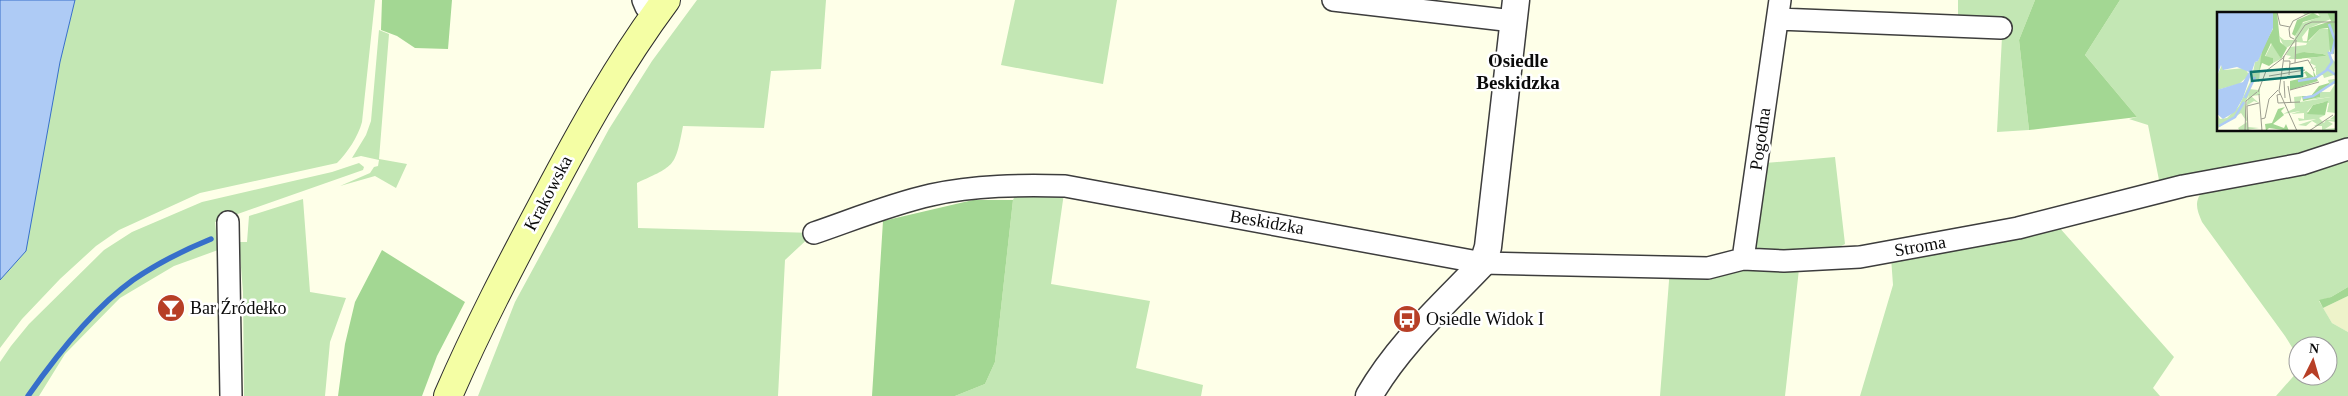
<svg xmlns="http://www.w3.org/2000/svg" width="2348" height="396" font-family="Georgia,serif">
  <rect width="100%" height="100%" fill="#feffe8"/>
  <path fill="#eef3ca" d="M2348,296V332L2332,323L2323,308Z"/>
  <path fill="#c3e7b4" fill-rule="evenodd" d="M75,0H375L362,122C358,137 347,153 337,163L200,193L119,230L96,246L60,279L22,319L0,348V280L9,269Z
    M697,0H826L821,69L771,71L764,128L683,126C675,167 676,165 637,183L638,228L814,233L785,260L778,396H478L515,302L609,129L652,61Z
    M1015,0H1117L1103,84L1001,65Z
    M1958,0H2035L2019,40L2029,130L1997,132L2003,18L1958,17Z
    M2120,0H2348V145L2142,192L2138,186L2159,180L2148,125L2129,119L2137,117L2085,55ZM2218,14H2334V130H2218Z
    M379,30L389,34L379,159L407,164L396,188L375,176L340,186L370,173L374,167L378,166L379,160L361,156L352,158L366,135L371,121Z
    M2348,156V287L2331,297L2319,301L2332,323L2348,332V396H2276L2298,371V376H2328V346H2298V357L2285,336L2202,222C2196,208 2194,201 2204,189Z
    M1835,157L1845,244L1835,249L1766,252L1750,248L1760,218L1765,163Z
    M359,163L364,167L363,170L215,222L218,250L174,266L120,298L65,354L39,396H0V362L11,346L29,324L104,250L132,232L202,202L332,172Z
    M1020,185L1065,186L1051,284L1150,301L1136,368L1203,385L1201,396H955L985,384L995,362L1013,200Z
    M303,199L310,292L346,298L330,342L325,396H244L243,292L239,242H247L249,216Z
    M2058,226L2174,357L2153,388L2160,396H1860L1893,285L1891,257Z
    M1670,268L1799,269L1785,396H1660Z"/>
  <path fill="#a3d793" d="M382,0H452L448,49L415,48L397,36L381,30Z
    M2035,0H2120L2085,55L2137,117L2029,130L2019,40Z
    M973,200H1013L995,362L985,384L955,396H872L883,221Z
    M382,250L465,302L437,356L422,396H338L345,344L355,302Z
    M2348,287V296L2323,308L2319,300L2331,297Z"/>
  <path fill="#aecbf5" stroke="#376fca" d="M0,0H75L60,62L26,251L0,280Z"/>
  <g fill="none" stroke-linecap="round" stroke-linejoin="round">
    <path stroke="#376fca" stroke-width="5.5" d="M28,396C56,356 94,308 133,280C158,263 184,250 211,239"/>
    <defs>
      <path id="minor" d="M643,0L646,7L655,15
        M1333,0L1513,21
        M1778,19L2001,28
        M228,222L231,396
        M814,233C852,220 891,204 931,195C975,185 1021,185 1065,186L1483,263L1708,268L1743,259L1784,261L1860,257L2018,228L2183,186L2302,164L2348,149
        M1743,259L1780,0"/>
      <path id="tertiary" d="M1369,396C1398,345 1443,305 1483,263L1488,247L1516,0"/>
      <path id="secondary" d="M448,396C477,329 510,266 544,202C581,132 619,63 666,0"/>
    </defs>
    <use href="#minor" stroke="#3d3d3d" stroke-width="24"/>
    <use href="#tertiary" stroke="#3d3d3d" stroke-width="29"/>
    <use href="#secondary" stroke="#2c2c2c" stroke-width="30"/>
    <use href="#minor" stroke="#fff" stroke-width="21"/>
    <use href="#tertiary" stroke="#fff" stroke-width="26"/>
    <use href="#secondary" stroke="#f4fea4" stroke-width="28"/>
  </g>
  <defs>
    <symbol id="bar-disc" viewBox="-11 -11 22 22"><circle r="9.5" fill="#b73f26" stroke="#fff"/><path d="M-6-5H6L.8 .8V4.5H3.5V6h-7V4.5H-.8V.8Z" fill="#fff"/></symbol>
    <symbol id="bus-disc" viewBox="-11 -11 22 22"><circle r="9.5" fill="#b73f26" stroke="#fff"/><path d="M-5-6H5V4H4V6H2V4H-2V6H-4V4H-5ZM-3.5-4V0h7V-4ZM-3.5 1.2v1.5H-2V1.2ZM2 1.2v1.5H3.5V1.2Z" fill="#fff"/></symbol>
  </defs>
  <g fill-rule="evenodd">
    <use href="#bar-disc" x="155" y="292" width="32" height="32"/>
    <use href="#bus-disc" x="1391" y="303" width="32" height="32"/>
  </g>
  <g text-anchor="middle" dominant-baseline="central" stroke-width="5" stroke-linejoin="round" paint-order="stroke">
    <g font-size="18" fill="#0a0a0a" stroke="#fff">
      <text transform="translate(1760 139) rotate(-82)">Pogodna</text>
      <text transform="translate(548 193) rotate(-62)">Krakowska</text>
      <text transform="translate(1267 222) rotate(10)">Beskidzka</text>
      <text transform="translate(1920 246) rotate(-10)">Stroma</text>
    </g>
    <g font-size="18" fill="#0a0a0a" stroke="#fff" text-anchor="start">
      <text x="190" y="308">Bar Źródełko</text>
      <text x="1426" y="319">Osiedle Widok I</text>
    </g>
    <g font-size="19" font-weight="bold" fill="#0a0a0a" stroke="#fff">
      <text x="1518" y="60">Osiedle<tspan x="1518" dy="22">Beskidzka</tspan></text>
    </g>
  </g>
  <g transform="translate(2217 12)">
    <rect width="119" height="119" fill="#feffe8"/>
    <path d="M85,0H110L114,7L92,16L85,25L86,29H92L103,17H112L114,35L111,42L118,50L117,63L107,66L106,63H99V56L96,57L99,54L93,51L94,47L90,46L110,44L106,42L87,40L83,43L85,47H71L74,44L69,43L73,35L89,33L90,31L79,30L68,37L62,24L67,28H77L83,12L103,5L101,1L88,3ZM57,10L58,11L56,17L45,37L42,70L37,67L32,77L41,78L43,74L42,80L43,74V83L34,84L42,91L37,89L29,94L32,83L28,91L31,115L42,116L23,119L21,116L30,110L24,101L1,116L0,102L3,107L10,106L22,94L35,66L38,50L41,49L45,36L49,29L50,23L53,21L52,17L55,19ZM55,31L64,47L56,51V46L48,45ZM10,42L5,54L7,58L28,56L32,63L22,72L0,78V64ZM117,67L119,68V101L110,100L112,91L107,90L96,93L90,100L108,103L102,106L107,111L109,108L118,107H113L118,103L119,110L111,109L116,112L108,117L119,116L118,119H105V114H97L100,112L95,109L89,114L81,113L99,107L82,109L81,106L87,107V101L74,102L83,99L66,102L78,96L77,85L85,84L83,90L114,85L92,88L103,85V80H113L118,72L112,71L111,68Z" fill="#c3e7b4"/>
    <path d="M56,0H60L63,30L70,36L64,47L54,31L48,44L56,46V51L52,54L45,51L42,60L45,37L56,17ZM110,0H118L117,42L113,40L111,16L103,17L90,30L92,16L114,9ZM96,1L104,5L86,10L78,24L75,22L80,8ZM87,40L106,42L110,44L79,47V42ZM96,58L101,69L73,78V69L90,65L88,61L85,62L89,59L97,65ZM112,71L114,73L103,80V85L86,89L85,84H94L102,74ZM111,89L108,103L90,102L96,93ZM68,95L64,99L67,103L56,112L67,116L69,112L72,119L52,116L49,119L48,112L55,111L61,97Z" fill="#a3d793"/>
    <path d="M0,0H56V16L41,49L38,50L26,86L18,100L6,107L0,102V78L26,70L32,60L20,55L6,58L4,53L0,64Z" fill="#aecbf5"/>
    <path fill="none" stroke="#aecbf5" stroke-width="2.5" d="M112,12L118,28L115,41H112L115,50L110,57L119,63M81,69L98,66L110,58M28,86L38,65M86,86L96,84L119,69M2,114L18,105L27,90"/>
    <path fill="none" stroke="#9c9d8f" stroke-width="1" d="M60,0L63,13L73,15M77,27L73,25L72,17L76,9L94,0M67,44L62,79L80,119M67,49H73L72,63M78,51L79,28M73,52L91,48L97,59M52,64L88,58M67,69L68,86M71,74L74,91M73,78L102,70M41,80L49,59L66,46L88,13L95,10H119M42,82L45,119M64,82L60,83L61,91L83,90M44,107L48,106L52,87L61,78M28,119L29,89L40,80M31,119L30,94L42,91M92,119L116,103"/>
    <path fill="#0f766e" fill-opacity="0.15" stroke="#0f766e" stroke-width="2.5" d="M85,56V64L35,69L34,60Z"/>
    <rect width="119" height="119" fill="none" stroke="#0a0a0a" stroke-width="2.5"/>
  </g>
  <g transform="translate(2313 361) rotate(5)"><circle r="24" fill="#ffffff" stroke="#9d9d9d"/>
  <path d="M0-4L9 19L0 12L-9 19Z" fill="#b73f26"/>
  <text y="-8" font-size="14" font-weight="bold" text-anchor="middle" fill="#0a0a0a">N</text>
  </g>
</svg>
